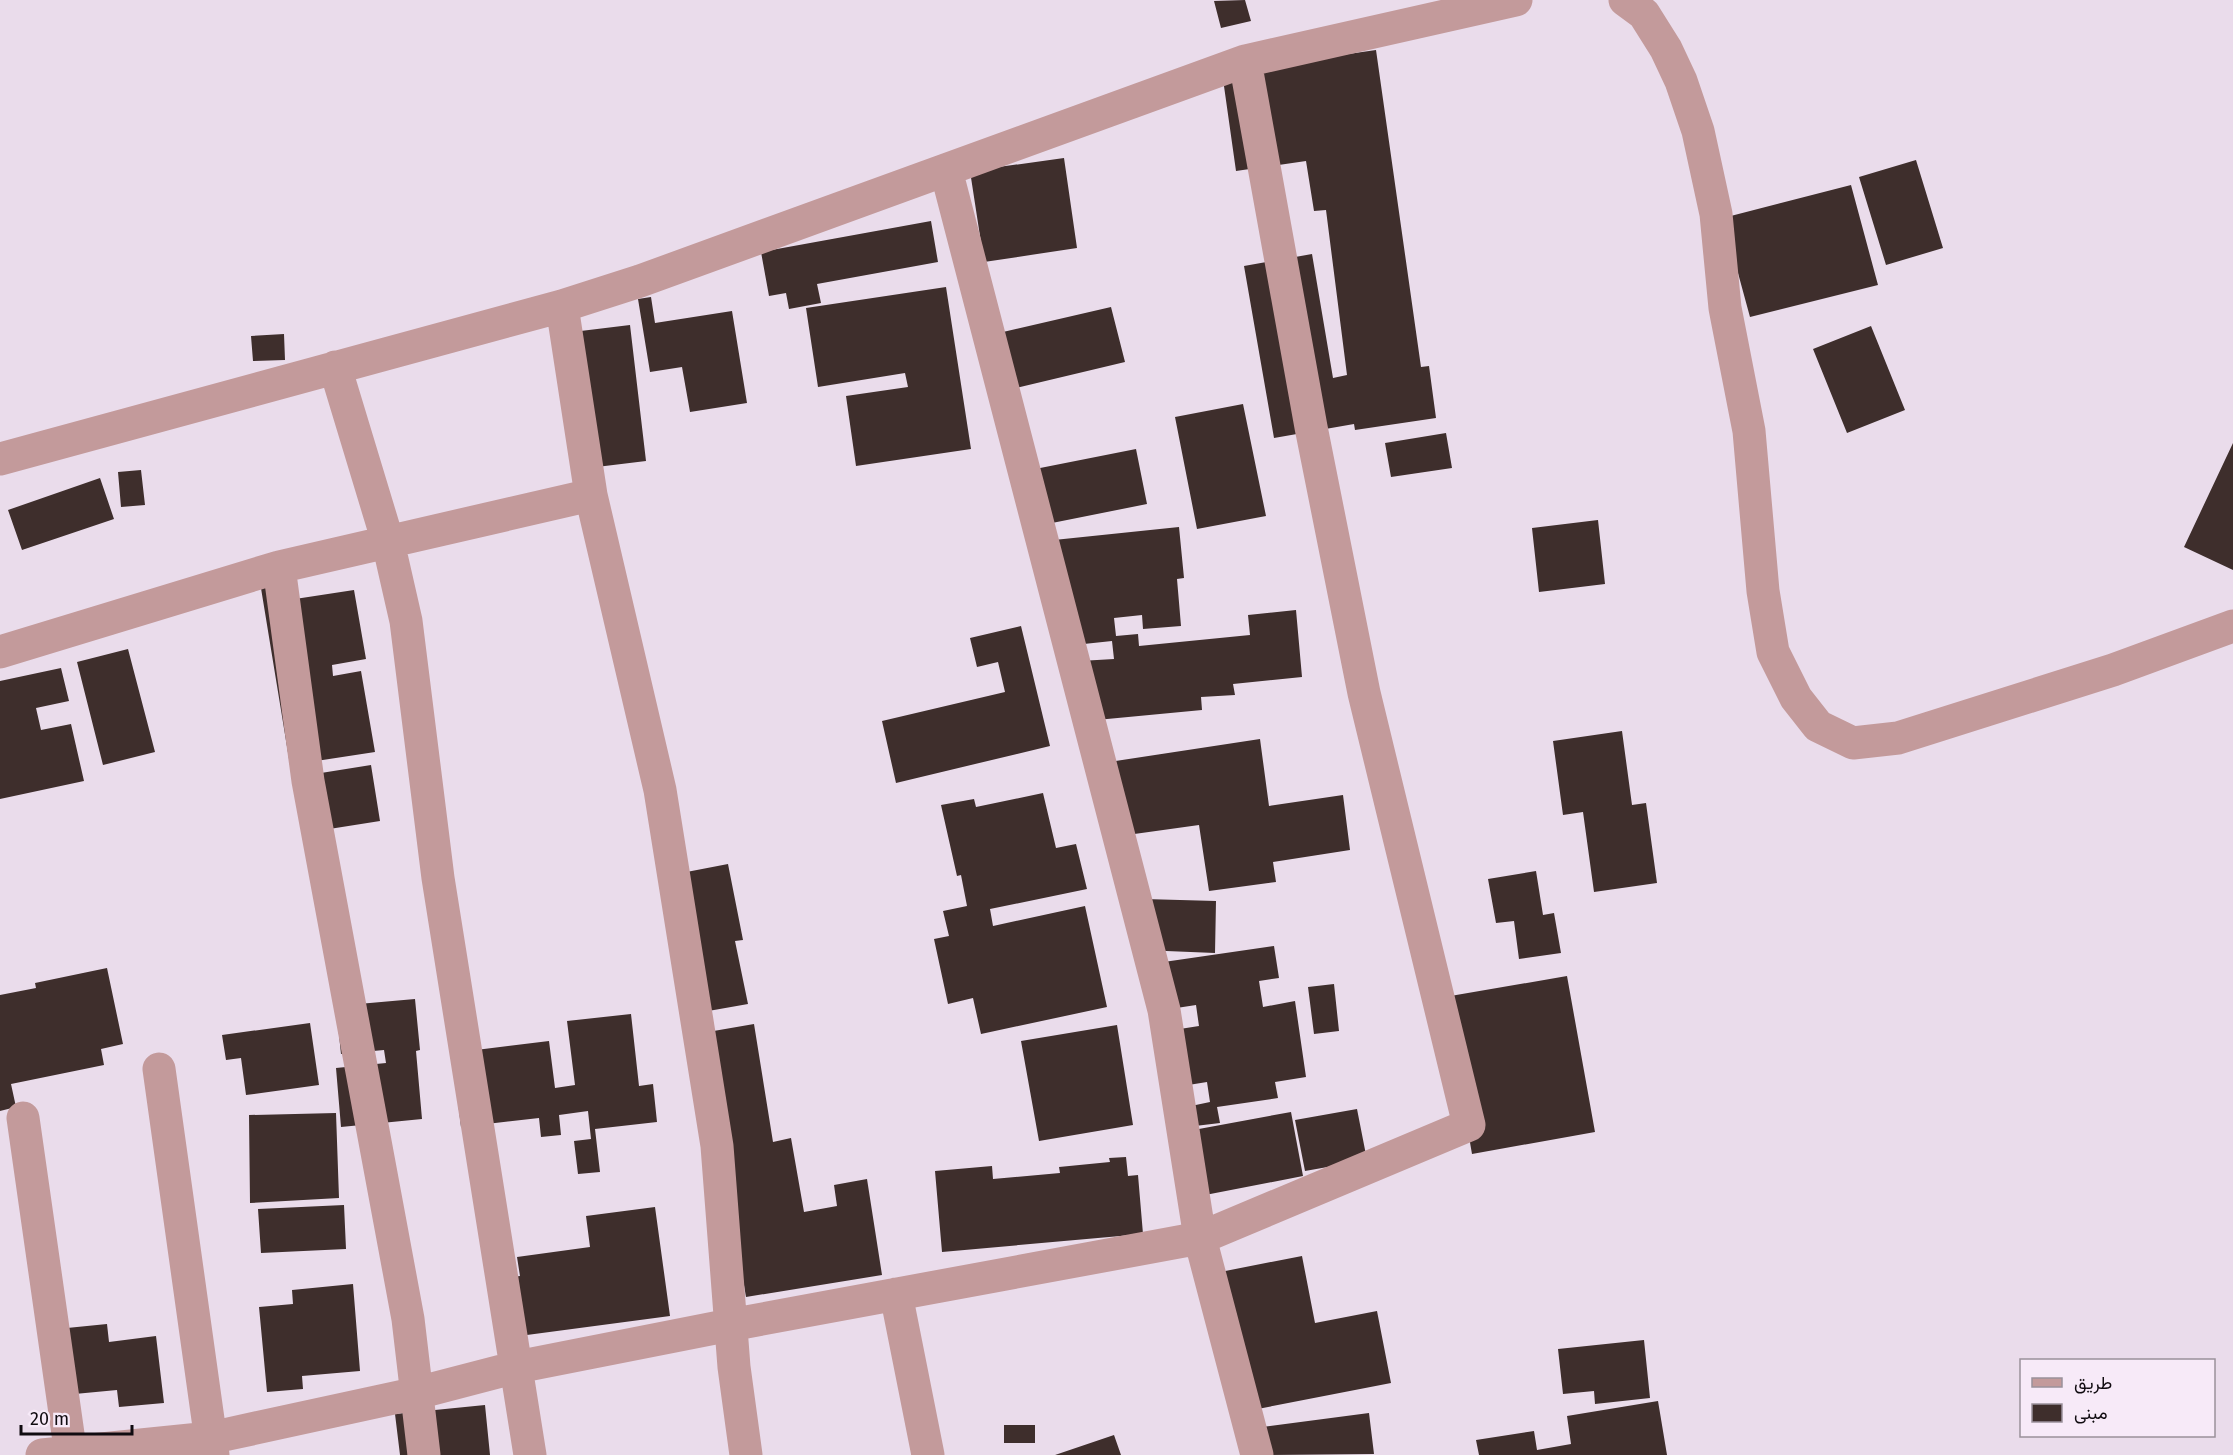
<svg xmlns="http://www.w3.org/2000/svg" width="2233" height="1455" font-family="'Fira Sans',Vazirmatn,sans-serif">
  <rect width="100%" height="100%" fill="#eadceb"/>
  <path fill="#3e2e2c" d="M1245,0L1251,21L1221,28L1214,1Z
    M1376,50L1421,367L1429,366L1436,418L1355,430L1354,424L1274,438L1244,266L1312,254L1333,378L1347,375L1326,210L1314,211L1306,161L1236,171L1222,72Z
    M1064,158L1077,248L984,262L970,171Z
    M1916,160L1943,248L1886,265L1859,177Z
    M1851,185L1878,285L1750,317L1723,218Z
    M931,221L938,262L817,284L821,303L789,309L786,293L769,296L761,252Z
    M946,287L971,449L856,466L846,396L908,387L905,373L818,387L806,308Z
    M651,297L655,323L732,311L747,403L690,412L682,367L650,372L638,299Z
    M1111,307L1125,362L1016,388L1003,332Z
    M630,325L646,461L572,470L556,334Z
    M1871,326L1905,410L1847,433L1813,349Z
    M284,334L285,360L253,361L251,336Z
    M1243,404L1266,516L1197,529L1175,417Z
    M1446,433L1452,468L1391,477L1385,443Z
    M2233,443V570L2184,547Z
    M1136,449L1147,504L1037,526L1025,471Z
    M141,470L145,505L121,507L118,472Z
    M100,478L114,519L22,550L8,510Z
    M1598,520L1605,584L1539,592L1532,528Z
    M1179,527L1184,578L1177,579L1181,626L1143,629L1142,615L1114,618L1116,636L1138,634L1139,646L1250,635L1248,615L1296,610L1302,677L1233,684L1235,695L1201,697L1202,710L1086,721L1080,661L1114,659L1112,641L1065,646L1054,540Z
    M259,576L282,601L354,590L366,659L332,665L333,676L361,671L375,752L290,765Z
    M1021,626L1050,746L896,783L882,721L1005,692L998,662L977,667L970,638Z
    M128,649L155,752L103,765L77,662Z
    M61,668L69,701L36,708L41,730L71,724L84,781L0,799V681Z
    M1622,731L1632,805L1646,803L1657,883L1594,892L1583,812L1563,815L1553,741Z
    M1260,739L1269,806L1343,795L1350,850L1273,862L1276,882L1209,891L1199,825L1120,836L1109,762Z
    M371,765L380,821L304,833L296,777Z
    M1043,793L1056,848L1076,844L1087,889L990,909L993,926L1085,906L1107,1007L981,1034L973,998L948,1004L934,939L949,936L943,911L967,906L961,875L957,876L941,805L974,799L976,807Z
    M728,864L743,940L735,941L748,1004L697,1013L671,875Z
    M1536,871L1543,915L1554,913L1561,953L1519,959L1514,921L1496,923L1488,879Z
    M1144,899L1216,901L1215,953L1142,950Z
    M1274,946L1279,978L1259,981L1263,1007L1295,1001L1306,1077L1275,1082L1278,1098L1217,1107L1220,1123L1195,1126L1191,1106L1210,1102L1207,1082L1176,1087L1167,1031L1199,1026L1196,1005L1157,1011L1150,964Z
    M107,968L123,1044L101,1049L104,1065L11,1084L16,1107L0,1111V995L36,988L35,983Z
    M1567,976L1595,1132L1472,1154L1459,1079L1433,999Z
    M1334,984L1339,1031L1314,1034L1308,987Z
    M415,999L420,1050L416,1051L422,1119L341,1127L336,1068L386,1063L384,1050L341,1054L336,1006Z
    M631,1014L639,1086L653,1084L657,1122L595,1129L600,1172L578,1174L574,1141L591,1139L588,1111L559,1115L561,1135L541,1137L539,1118L461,1127L452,1053L549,1041L555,1088L575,1085L567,1021Z
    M310,1023L319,1085L246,1095L241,1058L226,1060L222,1035Z
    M754,1024L773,1142L791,1138L804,1212L837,1206L834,1185L867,1179L882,1275L746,1297L702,1033Z
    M1117,1025L1133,1125L1039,1141L1021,1041Z
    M1357,1109L1367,1160L1305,1171L1295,1120Z
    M1291,1112L1303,1176L1200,1196L1188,1131Z
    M336,1113L339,1198L250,1203L249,1115Z
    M1126,1157L1128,1176L1138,1175L1143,1234L942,1252L935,1171L992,1166L993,1179L1060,1173L1059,1167L1110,1162L1109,1158Z
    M344,1205L346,1249L261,1253L258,1209Z
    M655,1207L670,1316L504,1338L496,1279L520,1276L517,1257L590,1247L586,1216Z
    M1302,1256L1315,1323L1377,1311L1391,1383L1237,1413L1210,1274Z
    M353,1284L360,1371L302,1376L303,1389L267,1392L259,1307L293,1304L292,1290Z
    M107,1324L109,1342L156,1336L164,1403L119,1407L117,1390L64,1395L57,1329Z
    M1644,1340L1650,1398L1595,1404L1594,1391L1563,1394L1558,1349Z
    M1658,1401L1667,1455H1479L1476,1440L1534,1431L1537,1450L1571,1444L1567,1416Z
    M485,1405L490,1455H400L395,1414Z
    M1369,1413L1374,1454L1258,1455L1254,1428Z
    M1004,1425H1035V1443H1004Z
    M1114,1435L1121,1455H1055Z"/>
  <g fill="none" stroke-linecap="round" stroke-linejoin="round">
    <path stroke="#c39a9b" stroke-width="33" d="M1625,0L1644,14L1666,49L1681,81L1698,131L1716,214L1725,308L1749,431L1763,591L1773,652L1796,698L1818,726L1853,743L1898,738L2113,670L2233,626
      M946,170L1164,1010L1200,1238L1257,1455
      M562,306L591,495L660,790L717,1146L734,1367L746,1455
      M335,367L388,542L406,621L438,878L530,1455
      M0,459L562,306L640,281L1245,61L1516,0
      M279,567L308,781L408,1319L424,1455
      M0,652L279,567L591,495
      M159,1069L213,1455
      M23,1118L71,1455
      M896,1294L928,1455
      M42,1455L210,1438L417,1393L517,1367L730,1325L1200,1238L1469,1125L1364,693L1311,427L1245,61"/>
  </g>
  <rect x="2020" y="1359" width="195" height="78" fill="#f7eaf8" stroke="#9b919b" stroke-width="1.5"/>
  <rect x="2032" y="1378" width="30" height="9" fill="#c39a9b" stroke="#9b919b" stroke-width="1.5"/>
  <text x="2074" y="1389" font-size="18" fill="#100b10">طريق</text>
  <rect x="2032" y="1404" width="30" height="18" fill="#3e2e2c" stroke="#9b919b" stroke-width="1.5"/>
  <text x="2074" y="1419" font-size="18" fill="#100b10">مبنى</text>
  <path d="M21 1425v9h111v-9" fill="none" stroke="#100b10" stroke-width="3"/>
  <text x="30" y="1425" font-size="18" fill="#100b10" stroke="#f7eaf8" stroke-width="4.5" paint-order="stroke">20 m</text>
</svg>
